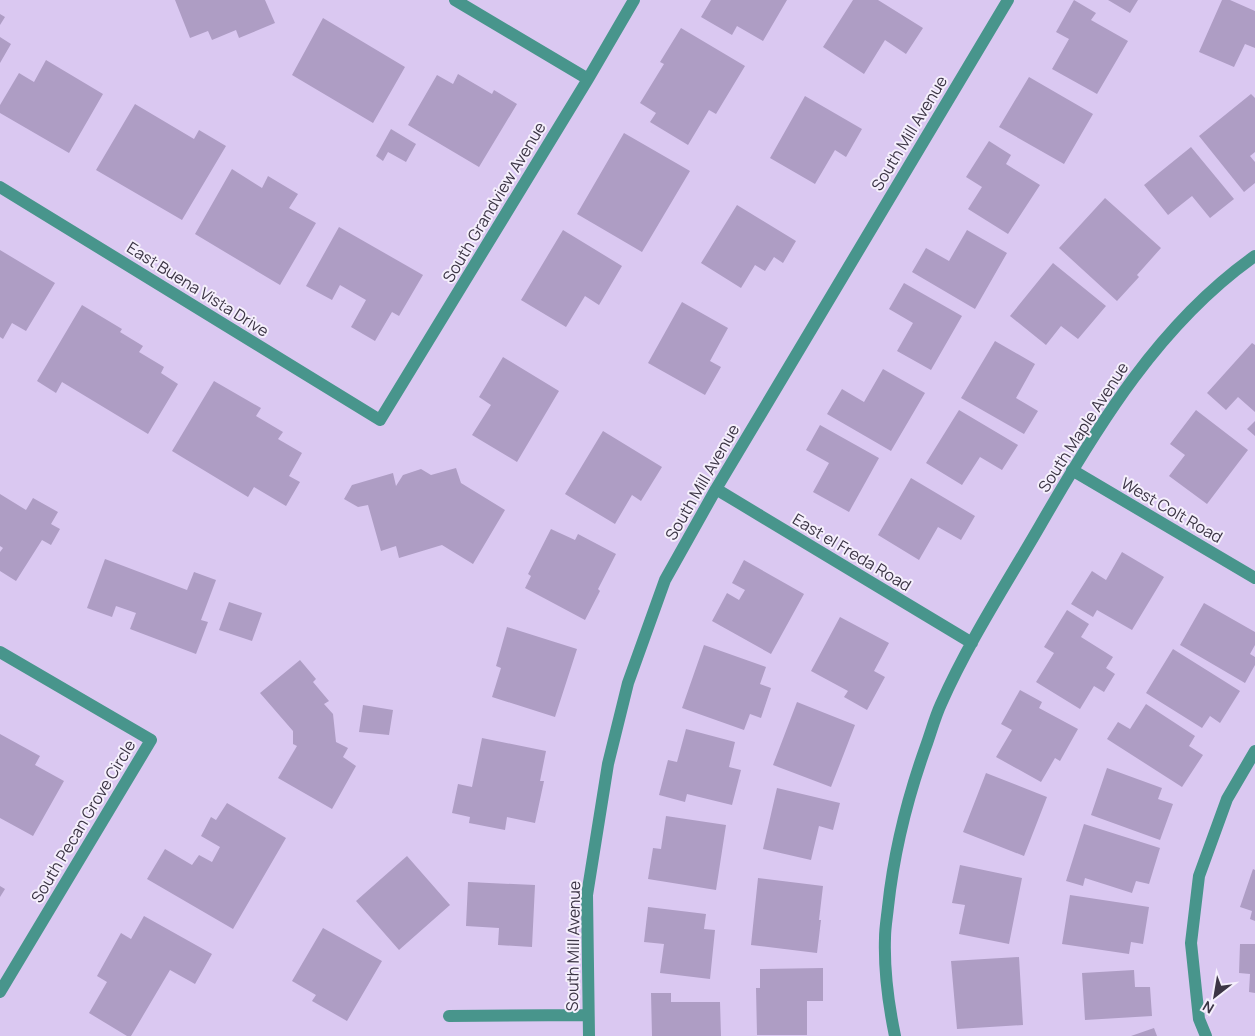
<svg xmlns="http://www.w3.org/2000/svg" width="1255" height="1036" font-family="Manrope,sans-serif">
  <rect width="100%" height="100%" fill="#dac8f1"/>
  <path fill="#ae9dc4" d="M175,0H265L275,23L239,38L236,30L212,40L208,31L190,38Z
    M711,0H787L763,41L737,26L732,35L701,17Z
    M853,0H878L923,28L906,54L885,40L864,74L823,47Z
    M1074,0L1096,13L1091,20L1128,41L1097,94L1052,69L1069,39L1056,32Z
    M1108,0H1138L1130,13Z
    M1222,0H1230L1255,11V48L1245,44L1234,67L1199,52Z
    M0,14L5,17L0,25Z
    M323,18L405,67L373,123L292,75Z
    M681,28L745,66L716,114L709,110L688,145L650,122L656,113L640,103L664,64L660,62Z
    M0,37L11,44L0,63Z
    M46,60L103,94L69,153L0,113V105L19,73L34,82Z
    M458,74L492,94L494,90L517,104L479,167L408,125L437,75L453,84Z
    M1029,77L1093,114L1064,164L999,127Z
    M1251,94L1255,98V152L1250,156L1255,162V183L1244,192L1199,136Z
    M805,96L862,129L846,157L835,150L815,184L770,158Z
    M135,104L194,139L199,130L226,146L182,220L96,170Z
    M391,129L416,144L406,162L388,152L383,161L376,156Z
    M624,133L690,171L642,252L577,214Z
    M989,141L1011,155L1006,164L1040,185L1008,234L968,209L982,187L966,177Z
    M1191,147L1234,199L1210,218L1192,196L1168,215L1144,185Z
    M232,169L262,188L268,176L298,194L289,208L316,223L280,285L195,234Z
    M1105,198L1161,248L1137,275L1139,277L1117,301L1059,248Z
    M737,205L796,241L783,263L774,257L765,271L755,265L741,288L701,263Z
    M339,227L423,275L399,316L392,312L375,341L351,327L366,300L340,285L332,300L306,286Z
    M563,230L622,266L599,305L585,296L566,327L521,300Z
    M967,230L1007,253L975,309L912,272L926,248L949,261Z
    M0,250L55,283L26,331L12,323L3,339L0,337Z
    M1053,263L1106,306L1078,339L1061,326L1046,345L1010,316Z
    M904,283L962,316L931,370L897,351L913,323L889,309Z
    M682,302L728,328L710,361L721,367L705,395L648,363Z
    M82,305L122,329L120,332L143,346L139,352L164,367L161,373L178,384L148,434L62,382L56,393L37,381Z
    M995,341L1035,364L1016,398L1038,411L1024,434L961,398Z
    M1252,343L1255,345V412L1238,397L1226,410L1207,393Z
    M503,357L559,391L517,462L472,435L491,405L479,397Z
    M883,369L925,393L891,451L827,414L842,389L864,402Z
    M214,381L261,408L256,416L283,432L278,439L302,453L289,476L300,482L286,506L254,487L248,497L172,451Z
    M959,410L1018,445L1002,470L980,457L962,485L926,463Z
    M1196,410L1248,450L1207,504L1169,476L1185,455L1170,444Z
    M1255,421V436L1247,429Z
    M820,425L879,458L849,512L813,492L829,463L806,450Z
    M603,431L662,467L641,501L632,495L615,524L565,494Z
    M456,468L461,483L505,510L473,564L442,545L399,558L396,546L381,551L368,505L358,507L344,499L352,485L393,473L396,486L403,475L421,469L431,475Z
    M911,478L975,516L961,540L938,527L919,560L878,535Z
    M0,494L26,510L33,498L58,512L51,524L60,529L51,545L42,540L16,581L0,571V552L3,548L0,546Z
    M551,529L575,540L578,534L616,554L598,589L600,591L585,620L525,588L531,576L528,574Z
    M1122,552L1164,577L1132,630L1097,610L1093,617L1071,604L1092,571L1106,580Z
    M105,559L187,590L194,572L216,580L201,620L208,622L196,654L130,629L136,613L116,606L112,617L87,608Z
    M744,560L804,594L771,654L712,621L727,593L739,600L745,590L732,583Z
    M229,602L262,613L252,641L219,630Z
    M1204,603L1255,632V645L1250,654L1255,657V665L1245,683L1180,645Z
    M1067,610L1089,624L1081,637L1113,657L1106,668L1115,674L1104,692L1094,686L1080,709L1036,682L1054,653L1044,647Z
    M840,617L889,643L874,671L885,677L867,710L844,697L848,691L811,671Z
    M507,627L577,649L555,717L492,697L501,668L496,666Z
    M704,645L766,667L760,684L771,688L761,718L750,714L744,730L682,708Z
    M1173,649L1240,691L1220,723L1210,716L1202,728L1146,693Z
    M300,660L316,679L313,682L329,701L324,704L333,714L336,742L348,748L343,757L356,766L332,809L278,778L297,746L293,744V731L260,693Z
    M1020,690L1042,702L1039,708L1078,729L1060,761L1055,758L1041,782L996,757L1012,730L1001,724Z
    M797,702L855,725L831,787L773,765Z
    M1146,704L1195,736L1189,746L1203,755L1182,787L1107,739L1118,722L1130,729Z
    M363,705L393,710L389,735L359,732Z
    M686,729L735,742L729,767L741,770L732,805L687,794L685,802L659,795L668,760L677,762Z
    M0,734L40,756L35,765L64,781L33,836L0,818Z
    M482,738L546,751L540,781H544L535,823L507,817L505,830L469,823L470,817L452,813L458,784L472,787Z
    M1107,768L1162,788L1158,799L1173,804L1160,840L1091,815Z
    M986,773L1047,797L1024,856L963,832Z
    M777,788L840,803L833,830L819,826L811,860L763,849Z
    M227,803L286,838L233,929L147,879L165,849L192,865L199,855L212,862L220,847L201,836L211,817L216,820Z
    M666,816L726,825L716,890L648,879L653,848L661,849Z
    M1084,824L1160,848L1149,884L1136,881L1132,893L1085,878L1083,886L1066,881Z
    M407,856L450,905L399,950L356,901Z
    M960,865L1022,878L1009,944L959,934L965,905L952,903Z
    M1253,869L1255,870V921L1250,919L1252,911L1240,907Z
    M758,878L823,886L819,920H821L817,953L751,945Z
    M468,882L535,885L532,947L498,945L499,928L466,926Z
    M0,886L5,889L0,897Z
    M1070,895L1149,907L1143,944L1131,942L1129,954L1062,944Z
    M648,907L706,914L704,929L715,930L710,979L660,973L664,944L644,942Z
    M144,916L212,954L195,984L170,970L131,1036H127L89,1013L107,982L97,976L121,933L131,939Z
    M323,928L382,961L347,1021L312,1001L316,995L292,981Z
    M1240,944H1255V993L1249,992L1250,974L1239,973Z
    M1019,957L1023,1025L957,1029L951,961Z
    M823,968V1001H807V1035H757L756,988H760V969Z
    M1134,970L1135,987H1150L1152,1016L1085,1020L1082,973Z
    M651,993H671V1002H720L721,1036H652Z
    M1154,1028L1157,1036H1131Z"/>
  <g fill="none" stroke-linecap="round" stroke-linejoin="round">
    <path stroke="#48958c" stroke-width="12" d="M455,0L588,79
      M0,187L380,420L588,79L634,0
      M1072,470L1255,578
      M716,489L972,643
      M0,652L151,740L0,992
      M449,1016L588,1015
      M589,1036L587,895L608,764L628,683L665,580L716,489L1008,0
      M895,1036C889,1007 884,968 885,938C885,928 887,917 888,907C894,851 907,799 926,746C931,732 935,717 941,704C969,641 1007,583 1041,524C1098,425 1160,323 1255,256
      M1206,1036L1199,1019L1191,943L1199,876L1227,799L1255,751"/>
  </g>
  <g text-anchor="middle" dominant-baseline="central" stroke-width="4" stroke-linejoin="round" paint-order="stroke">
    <g font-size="16" fill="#3c3545" stroke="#f5effc">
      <text transform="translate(909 133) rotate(-59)">South Mill Avenue</text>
      <text transform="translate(494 202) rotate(-59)">South Grandview Avenue</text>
      <text transform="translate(198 289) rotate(32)">East Buena Vista Drive</text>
      <text transform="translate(1083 427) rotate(-57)">South Maple Avenue</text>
      <text transform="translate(702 482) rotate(-60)">South Mill Avenue</text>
      <text transform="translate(1172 510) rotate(30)">West Colt Road</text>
      <text transform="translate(852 552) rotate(31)">East el Freda Road</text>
      <text transform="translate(83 821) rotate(-59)">South Pecan Grove Circle</text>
      <text transform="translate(573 946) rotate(-89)">South Mill Avenue</text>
    </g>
  </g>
  <g transform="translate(1215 996) rotate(211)" stroke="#f5effc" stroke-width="4" paint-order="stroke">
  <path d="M0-4L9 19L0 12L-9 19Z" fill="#3c3545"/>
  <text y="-8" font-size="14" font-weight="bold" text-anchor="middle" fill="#3c3545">N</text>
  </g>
</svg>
